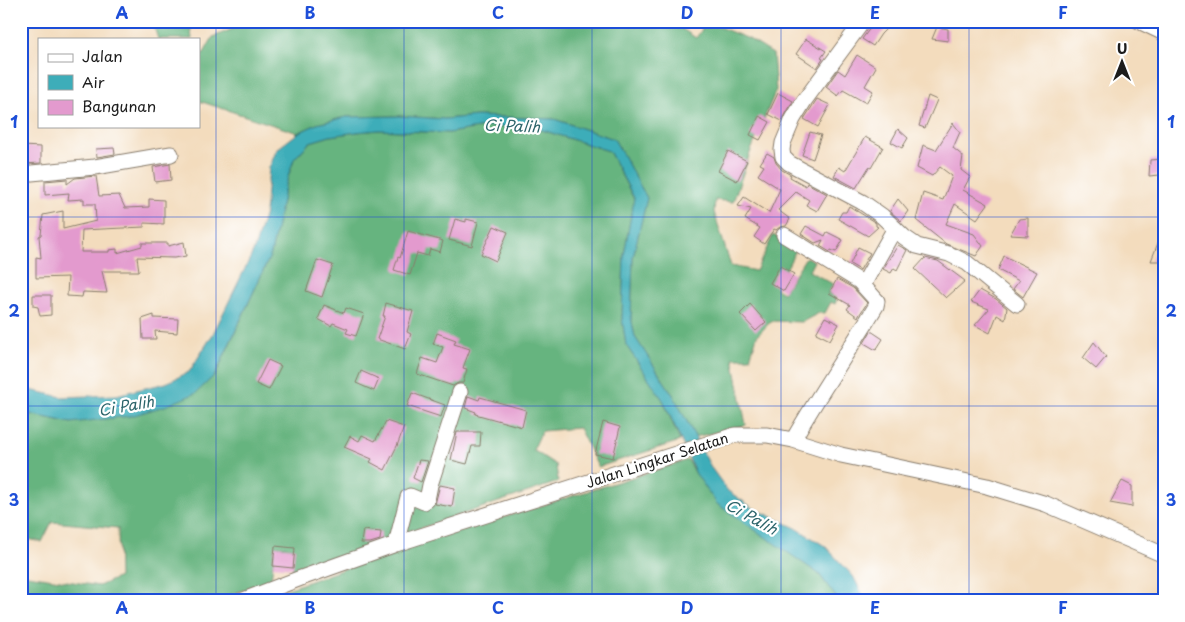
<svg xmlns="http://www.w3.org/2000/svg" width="1185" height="622" font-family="'Playpen Sans',sans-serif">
  <rect width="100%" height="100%" fill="#fff"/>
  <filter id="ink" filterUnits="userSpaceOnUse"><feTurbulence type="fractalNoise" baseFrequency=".02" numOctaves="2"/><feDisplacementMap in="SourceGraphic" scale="10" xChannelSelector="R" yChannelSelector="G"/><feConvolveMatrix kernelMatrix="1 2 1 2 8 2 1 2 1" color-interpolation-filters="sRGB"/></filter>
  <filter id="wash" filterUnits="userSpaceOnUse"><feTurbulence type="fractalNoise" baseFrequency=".0096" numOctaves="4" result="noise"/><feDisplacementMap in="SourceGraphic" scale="20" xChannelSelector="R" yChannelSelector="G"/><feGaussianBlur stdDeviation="1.12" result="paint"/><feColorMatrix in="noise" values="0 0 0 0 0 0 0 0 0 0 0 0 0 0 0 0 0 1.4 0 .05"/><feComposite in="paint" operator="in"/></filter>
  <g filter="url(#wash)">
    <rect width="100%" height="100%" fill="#f3dcbd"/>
    <path fill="#66b47f" stroke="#41684e" d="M152,21H190L192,39H158Z
      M252,21H632L636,26L639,21H670L696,38L707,22L749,39L773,54L776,90L750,153L733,202L715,200L714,212L731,266L756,271L773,235L797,248L776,289L783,293L806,257L814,261L809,271L833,284L828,293L837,299L835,304L831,302L825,313H819L802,322L771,321L757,336L750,358H733L746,425L695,437L673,395L635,337L631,317L633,257L647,198L614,139L554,119L477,116L445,119L399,116L346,117L317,124L298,133L199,101V54L204,53L213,37Z
      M490,126L542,130L609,151L634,199L624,255L622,318L626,345L663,400L680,441L598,467L579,428L542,431L533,450L556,465L558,482L403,534L292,574L295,548L275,546L271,581L211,601H21V574L99,586L119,577L118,528L52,522L42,542L28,539L29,519L21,516V412L71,423L215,376L271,254L285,186L294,159L310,142L330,136L357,132L379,130L449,133Z
      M688,460L696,474L769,538L819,574L839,601H254L386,554Z"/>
    <path fill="#3dadb9" stroke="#2c646a" d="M399,116L445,119L477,116L554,119L614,139L647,198L633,257L631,317L635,337L673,395L712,469L728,491L753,508L796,528L825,546L853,576L866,601H839L819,574L717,504L696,474L663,400L626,345L622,318L624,255L634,198L609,151L542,130L490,126L449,133L379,130L357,132L330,136L310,142L294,159L285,186L271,254L215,375L196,393L168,405L131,416L71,423L21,412V388L62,397L116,395L166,383L189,372L213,334L254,250L265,213L269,168L277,149L298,133L317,124L346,117Z"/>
    <g id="blocks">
      <path fill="#e39ace" d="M872,21H894L881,34L873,46L862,39L871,27Z
        M937,27L948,29V41L932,39Z
        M806,39L826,51L821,58L823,59L817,68L796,54Z
        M857,55L876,67L865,86L873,91L866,103L843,90L838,96L826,87L838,70L845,75Z
        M778,93L793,101L782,121L768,114Z
        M928,96L937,100L925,128L919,126Z
        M817,99L830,105L818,127L804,119Z
        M759,116L770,122L760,140L750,135Z
        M953,123L960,132L953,148L963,156L961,170L970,177L963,190L988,204L977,219L955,204L946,224L974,234L983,246L976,256L946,244L916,220L923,193L943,200L952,176L940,167L932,176L917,168L923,145L936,150Z
        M898,129L908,138L902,148L891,142Z
        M810,132L821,135L813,159L802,155Z
        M865,137L883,147L871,168L869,167L856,188L834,176L839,167L845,171Z
        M22,146L41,147V163L22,164Z
        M114,148L115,154L97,157L96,149Z
        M728,151L747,161L737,181L718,171Z
        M767,153L774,157L776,163L782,170L791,175L790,177L806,186L807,183L827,194L817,211L806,205L809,200L796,192L778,210L790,219L786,226L780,227L776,230L774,229L764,244L754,237L760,228L745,219L751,209L738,206L744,197L769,213L780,189L758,175L764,166L760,164Z
        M1162,159L1160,175L1149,176L1150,160Z
        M170,164L171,180L155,182L153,167Z
        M96,176L99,196L119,195L125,208L149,207V199L164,200V224L144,223V227L82,230L81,252H109V250L117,249V253L142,246V243H168V246L184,242L186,256L174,258L137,257L139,271H102L107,293L83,292L82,297L67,296L68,277L36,278V257L41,258L39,236L41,235L43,215L63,211V229L96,221L95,204H84V199L68,200L69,193L45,195V181L67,179V184L75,178Z
        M898,199L908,211L901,221L890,211Z
        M849,206L876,223V226L878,227L868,236L838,219L842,212H846Z
        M1028,218V236L1010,235L1019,219Z
        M455,219L466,222V219L478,222L472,246L449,240Z
        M494,226L508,232L496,261L481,254Z
        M806,226L825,236L827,232L843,240L836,252L831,250L830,252L820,246L823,240L815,243L801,234Z
        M1163,230L1164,261H1151Z
        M408,231L443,241L440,252L430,249L428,256L417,253L410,275L394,270L398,257L400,258Z
        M898,245L907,250L897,270L894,268L891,273L883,269Z
        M858,247L870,253L860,270L850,264Z
        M1004,256L1037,272L1023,297L1013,289L1019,281L998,270Z
        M925,258L938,261L965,281L946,298L915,269Z
        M317,260L333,265L322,297L306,291Z
        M780,266L794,274L784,291L770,283Z
        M837,279L853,288L867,303L858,317L847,309L850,305L829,293Z
        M980,290L996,299L1007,308L1005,320L997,315L990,333L975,325L989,309L971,302Z
        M33,295H51V315L40,316L38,307L33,306Z
        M386,303L413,311L407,332L411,334L405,349L377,339L385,316H383Z
        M750,304L766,322L756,331L740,314Z
        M324,305L344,313L346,308L364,314L356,336L346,333L348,329L333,323L331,326L318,319Z
        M154,315V318L178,319L177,333L155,331L156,339H143L142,319Z
        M825,317L839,324L830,340L816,333Z
        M871,331L883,339L876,350L864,343Z
        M437,333L456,340L454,344L470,349L463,368L467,369L463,383H458L453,386L417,374L422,358L437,363L443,347L433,344Z
        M1094,342L1106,357L1096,369L1083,358Z
        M268,360L281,366L269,390L256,384Z
        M361,371L379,379L374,391L356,383Z
        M412,393L445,405L441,417L407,406Z
        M468,396L479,400L480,397L526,410L522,427L475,414L476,412L465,408Z
        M386,421L404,427L397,446L385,470L370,462L372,459L344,447L350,436L359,441L362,435L375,441Z
        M603,422L620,427L613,458L595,454Z
        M457,432H481L480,446H472L467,464L451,460Z
        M419,460L428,461L421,482L413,478Z
        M1122,481L1132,486V507L1110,503Z
        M440,485L455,488L452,507L435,504Z
        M363,530L381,532L380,540L370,543H361Z
        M275,546L295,548L293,568L273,566Z"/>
    </g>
  </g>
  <g filter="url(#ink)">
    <use href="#blocks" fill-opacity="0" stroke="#887c6c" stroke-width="1"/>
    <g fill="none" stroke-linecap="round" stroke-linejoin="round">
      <defs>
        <path id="minor" d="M863,21L804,101L793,119L783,143L782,150L783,157L789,163L800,169L862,202L882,216L904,237L917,246L949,254L967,263L1017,304
          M1139,21L1164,33
          M21,174L95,167L171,154
          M784,235L859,281L877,301L876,306C849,351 819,394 793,440
          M863,285L895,228
          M396,544L408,497L410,496L424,502L427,500L430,485L460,392
          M241,601L301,578L396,544L735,435H767L793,440L841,455L987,486L1046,504L1164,555"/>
      </defs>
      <use href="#minor" stroke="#887c6c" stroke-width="17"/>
      <use href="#minor" stroke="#fff" stroke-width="15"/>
    </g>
  </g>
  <path fill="none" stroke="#1d4ed8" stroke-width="1" stroke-opacity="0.55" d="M216,21V601M404,21V601M592,21V601M781,21V601M969,21V601M21,217H1164M21,406H1164"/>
  <g text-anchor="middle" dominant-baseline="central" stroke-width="4.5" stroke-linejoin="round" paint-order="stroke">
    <g font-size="14" fill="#1c1c1c" stroke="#fff">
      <text transform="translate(657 460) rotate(-18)">Jalan Lingkar Selatan</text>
    </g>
    <g font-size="15" font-style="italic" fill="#2c646a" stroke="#fff">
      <text transform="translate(512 125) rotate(2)">Ci Palih</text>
      <text transform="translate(126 405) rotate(-10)">Ci Palih</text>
      <text transform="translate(752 516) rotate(29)">Ci Palih</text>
    </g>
  </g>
  <rect width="1185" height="622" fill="none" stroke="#fff" stroke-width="55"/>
  <rect x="38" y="38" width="162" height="90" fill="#ffffff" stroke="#a4a4a4"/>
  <rect x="48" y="54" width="25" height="8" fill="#ffffff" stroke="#a4a4a4"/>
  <text x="82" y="62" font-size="15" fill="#1c1c1c">Jalan</text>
  <rect x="48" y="75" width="25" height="15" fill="#3dadb9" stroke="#a4a4a4"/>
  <text x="82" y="88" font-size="15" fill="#1c1c1c">Air</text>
  <rect x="48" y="100" width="25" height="15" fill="#e39ace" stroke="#a4a4a4"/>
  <text x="82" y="112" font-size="15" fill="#1c1c1c">Bangunan</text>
  <g transform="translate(1122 62)" stroke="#ffffff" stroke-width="4" paint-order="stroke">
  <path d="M0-4L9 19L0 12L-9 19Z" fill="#1c1c1c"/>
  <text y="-8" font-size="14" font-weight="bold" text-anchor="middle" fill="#1c1c1c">U</text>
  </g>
  <rect x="28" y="28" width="1130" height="566" fill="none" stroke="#1d4ed8" stroke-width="2"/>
  <g font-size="16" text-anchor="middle" font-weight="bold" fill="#1d4ed8">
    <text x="122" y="19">A</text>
    <text x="310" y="19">B</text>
    <text x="498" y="19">C</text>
    <text x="687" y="19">D</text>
    <text x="875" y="19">E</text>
    <text x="1063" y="19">F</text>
    <text x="14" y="128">1</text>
    <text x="1171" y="128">1</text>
    <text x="14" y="317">2</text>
    <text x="1171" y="317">2</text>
    <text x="14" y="506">3</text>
    <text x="1171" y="506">3</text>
    <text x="122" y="614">A</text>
    <text x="310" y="614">B</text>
    <text x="498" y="614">C</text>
    <text x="687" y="614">D</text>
    <text x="875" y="614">E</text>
    <text x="1063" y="614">F</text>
  </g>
</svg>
